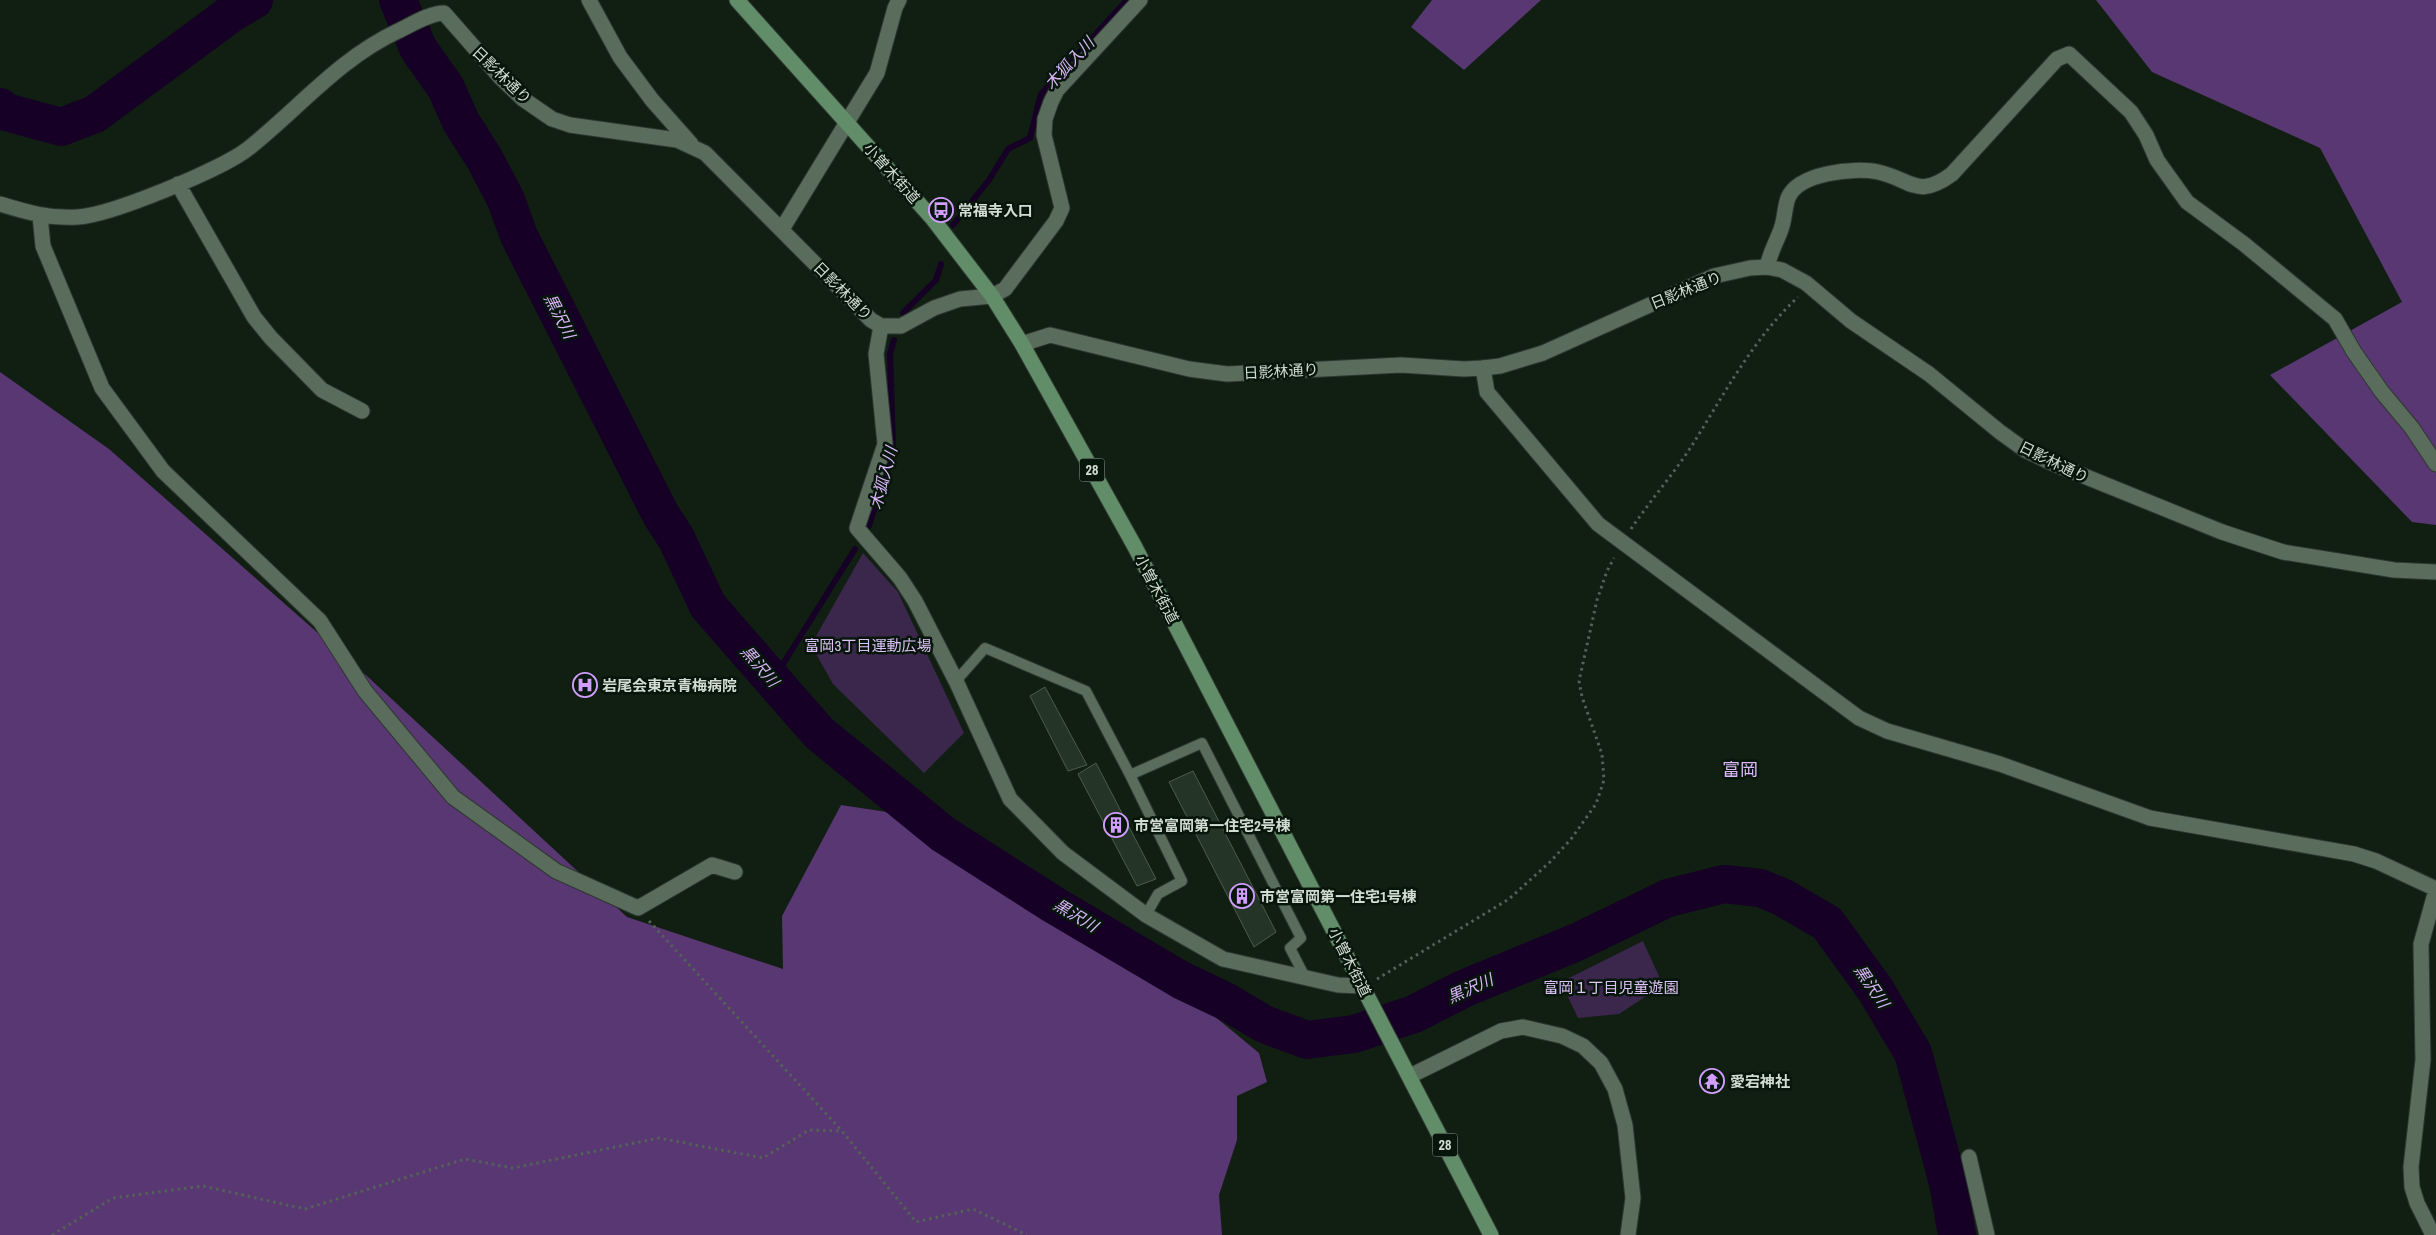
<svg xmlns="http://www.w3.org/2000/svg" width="2436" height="1235" font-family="'Archivo Narrow','Noto Sans JP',sans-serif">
  <rect width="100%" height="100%" fill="#101f12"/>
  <path fill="#3b264c" d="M863,553L898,592L964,733L924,773L833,684L811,645Z
    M1643,941L1663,985L1619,1014L1578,1018L1561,982Z"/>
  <path fill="#583772" d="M1432,0H1541L1464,70L1411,27Z
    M2096,0H2436V525L2412,522L2270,375L2402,302L2320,148L2152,72Z
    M0,372L109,449L368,677L627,917L783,969L782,916L841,805L913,816L1184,991L1259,1053L1267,1082L1237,1096V1140L1219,1195L1222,1235H0Z"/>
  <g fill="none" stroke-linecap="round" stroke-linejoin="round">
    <path stroke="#160026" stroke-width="6" d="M953,225L989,180L1008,149L1030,138L1041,94L1127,0
      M903,313L936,280L941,264
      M869,526L893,446L890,354L894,340
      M773,680L855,549"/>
    <path stroke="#160026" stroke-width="38" d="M398,0L418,48L446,88L461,122L484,158L506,200L519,236L661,515L676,538L708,606L819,733L943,834L1054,905L1181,980L1227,1002L1264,1024L1307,1040L1354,1034L1414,1014L1463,989L1577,942L1668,898L1724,884L1760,888L1782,897L1827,923L1875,989L1913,1053L1948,1183L1957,1235
      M0,107L6,112L61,127L95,114L232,13L254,0"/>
  </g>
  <path fill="#243426" stroke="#4b5c4d" d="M1045,687L1087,765L1068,771L1030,696Z
    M1096,763L1156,879L1137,886L1078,774Z
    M1193,771L1276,932L1254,947L1169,782Z"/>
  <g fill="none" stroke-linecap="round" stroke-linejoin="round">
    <defs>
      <path id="lane" d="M956,681L985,648L1086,691L1130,775
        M1146,915L1158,894L1182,881L1130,775L1202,743L1301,938L1290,948L1306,979"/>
      <path id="street" d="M589,0L620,57L652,100L691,144
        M178,184L254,317L271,338L322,390L362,411
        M0,204C26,212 50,219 78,217C111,215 223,169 249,148C299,108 340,58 398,31C411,25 429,13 444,13L500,77L523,99L552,119L570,125L677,140L705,153L871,320L881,326H901L934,308L960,299L992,296L1005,289L1056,221L1062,208L1044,135L1045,119L1051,102L1057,90L1140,0
        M40,216L43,246L102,388L163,471L320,621L365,691L453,797L556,871L638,908L712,865L735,872
        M782,229L877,73L895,8L899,0
        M1767,267C1770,253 1775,245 1780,232C1785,221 1784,209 1788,198C1798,173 1854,167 1878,172C1911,179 1917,200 1952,174L2057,59L2069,54L2131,112L2146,135L2157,160L2187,202L2244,244L2335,319L2354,352L2382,392L2412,428L2436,464
        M881,326L876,354L885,444L857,528L900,578L915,601L956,681L1010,799L1063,853L1146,915L1223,959L1338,985L1362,986
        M1483,368L1487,392L1598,524L1859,718L1887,731L2000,764L2150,818L2354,854L2376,861L2436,889
        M1410,1076L1501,1031L1523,1027L1562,1036L1583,1046L1601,1063L1615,1089L1625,1125L1633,1198L1628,1235
        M1969,1157L1987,1235
        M2433,1235L2417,1203L2412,1187L2411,1167L2423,1060L2421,944L2436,890"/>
      <path id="secondary" d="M1022,344L1050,335L1189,369L1227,374L1401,365L1464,369L1483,368L1500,366L1543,353L1714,276L1750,268L1767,267L1782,270L1806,283L1851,321L1929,374L2000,432L2025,450L2052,463L2222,532L2283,552L2394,570L2436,572"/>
      <path id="primary" d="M737,0L932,218L992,296L1022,344L1135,547L1491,1235"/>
    </defs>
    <use href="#lane" stroke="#2e3730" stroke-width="12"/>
    <use href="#street" stroke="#2e3730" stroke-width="17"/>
    <use href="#secondary" stroke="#2e3730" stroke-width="17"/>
    <use href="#primary" stroke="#2e3730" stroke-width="17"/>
    <path stroke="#546156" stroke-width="3" stroke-dasharray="2.5 4" stroke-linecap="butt" d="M1631,529C1652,498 1677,470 1696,439C1727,389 1755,337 1798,297
      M649,921L842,1131L916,1222L973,1209L1027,1235
      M1377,979L1509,899L1550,862L1571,839L1596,804L1604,780L1602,754L1582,697L1579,681L1597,600L1607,571L1614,558
      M52,1235L113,1198L203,1186L305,1209L465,1159L513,1168L659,1138L763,1158L809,1130L842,1131"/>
    <use href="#lane" stroke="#5a6c5c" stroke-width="10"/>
    <use href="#street" stroke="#5a6c5c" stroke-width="15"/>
    <use href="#secondary" stroke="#5a6c5c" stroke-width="15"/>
    <use href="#primary" stroke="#618d68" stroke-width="15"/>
  </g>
  <defs>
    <symbol id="bus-ring" viewBox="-11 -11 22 22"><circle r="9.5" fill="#07160a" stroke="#d19dfe" stroke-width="1.5"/><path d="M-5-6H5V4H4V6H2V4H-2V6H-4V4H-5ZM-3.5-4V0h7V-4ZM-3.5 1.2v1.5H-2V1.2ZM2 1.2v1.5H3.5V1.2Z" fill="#d19dfe"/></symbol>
    <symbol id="hospital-ring" viewBox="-11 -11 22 22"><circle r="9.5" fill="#07160a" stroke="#d19dfe" stroke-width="1.5"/><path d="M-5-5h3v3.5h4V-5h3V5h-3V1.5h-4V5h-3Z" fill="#d19dfe"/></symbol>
    <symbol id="building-ring" viewBox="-11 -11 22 22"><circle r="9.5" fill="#07160a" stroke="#d19dfe" stroke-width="1.5"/><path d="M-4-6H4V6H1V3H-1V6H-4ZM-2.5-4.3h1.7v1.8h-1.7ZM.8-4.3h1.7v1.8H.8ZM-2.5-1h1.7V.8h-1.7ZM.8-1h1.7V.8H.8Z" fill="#d19dfe"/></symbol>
    <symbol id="temple-ring" viewBox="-11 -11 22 22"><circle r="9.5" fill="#07160a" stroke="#d19dfe" stroke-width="1.5"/><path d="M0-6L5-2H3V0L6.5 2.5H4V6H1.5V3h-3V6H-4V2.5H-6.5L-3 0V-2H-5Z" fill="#d19dfe"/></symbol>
  </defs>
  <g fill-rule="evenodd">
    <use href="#bus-ring" x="927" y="196" width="28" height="28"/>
    <use href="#hospital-ring" x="571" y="671" width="28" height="28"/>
    <use href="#building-ring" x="1102" y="811" width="28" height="28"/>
    <use href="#building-ring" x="1228" y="882" width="28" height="28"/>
    <use href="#temple-ring" x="1698" y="1067" width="28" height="28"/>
  </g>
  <g text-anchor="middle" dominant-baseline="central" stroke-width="5" stroke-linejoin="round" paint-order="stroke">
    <g fill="#07160a" stroke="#96a197" stroke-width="1">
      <rect x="1079.5" y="458.5" width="25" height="23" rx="4"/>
      <rect x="1432.5" y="1133.5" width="25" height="23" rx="4"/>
    </g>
    <g font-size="14" font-weight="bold" fill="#d3dcd4">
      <text x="1092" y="470">28</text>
      <text x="1445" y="1145">28</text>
    </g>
    <g font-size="15" fill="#d3dcd4" stroke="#07160a">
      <text transform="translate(502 75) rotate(44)">日影林通り</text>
      <text transform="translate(892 173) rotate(48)">小曽木街道</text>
      <text transform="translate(1686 290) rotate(-22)">日影林通り</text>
      <text transform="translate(843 291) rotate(45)">日影林通り</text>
      <text transform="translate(1281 371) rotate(-3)">日影林通り</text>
      <text transform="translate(2054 462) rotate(26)">日影林通り</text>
      <text transform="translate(1157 589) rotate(62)">小曽木街道</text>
      <text transform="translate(1350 962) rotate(63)">小曽木街道</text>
    </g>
    <g font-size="15" font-weight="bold" fill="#d3dcd4" stroke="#07160a" text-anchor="start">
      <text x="958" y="210">常福寺入口</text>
      <text x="602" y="685">岩尾会東京青梅病院</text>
      <text x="1134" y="825">市営富岡第一住宅2号棟</text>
      <text x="1260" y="896">市営富岡第一住宅1号棟</text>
      <text x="1730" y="1081">愛宕神社</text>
    </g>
    <g font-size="15" fill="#dec3f8" stroke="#07160a">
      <text x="868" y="645">富岡3丁目運動広場</text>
      <text x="1611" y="987">富岡１丁目児童遊園</text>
    </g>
    <g font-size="16" font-style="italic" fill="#dcb6fd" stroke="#07160a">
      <text transform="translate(1069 63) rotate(-47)">木狐入川</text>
      <text transform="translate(560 316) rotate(63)">黒沢川</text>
      <text transform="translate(883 478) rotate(-75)">木狐入川</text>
      <text transform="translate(760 666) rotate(49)">黒沢川</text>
      <text transform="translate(1076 915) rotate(31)">黒沢川</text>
      <text transform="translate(1872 986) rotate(56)">黒沢川</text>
      <text transform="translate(1470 988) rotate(-24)">黒沢川</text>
    </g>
    <g font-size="18" fill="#dab6fa" stroke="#07160a">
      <text x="1740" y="769">富岡</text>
    </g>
  </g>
</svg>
